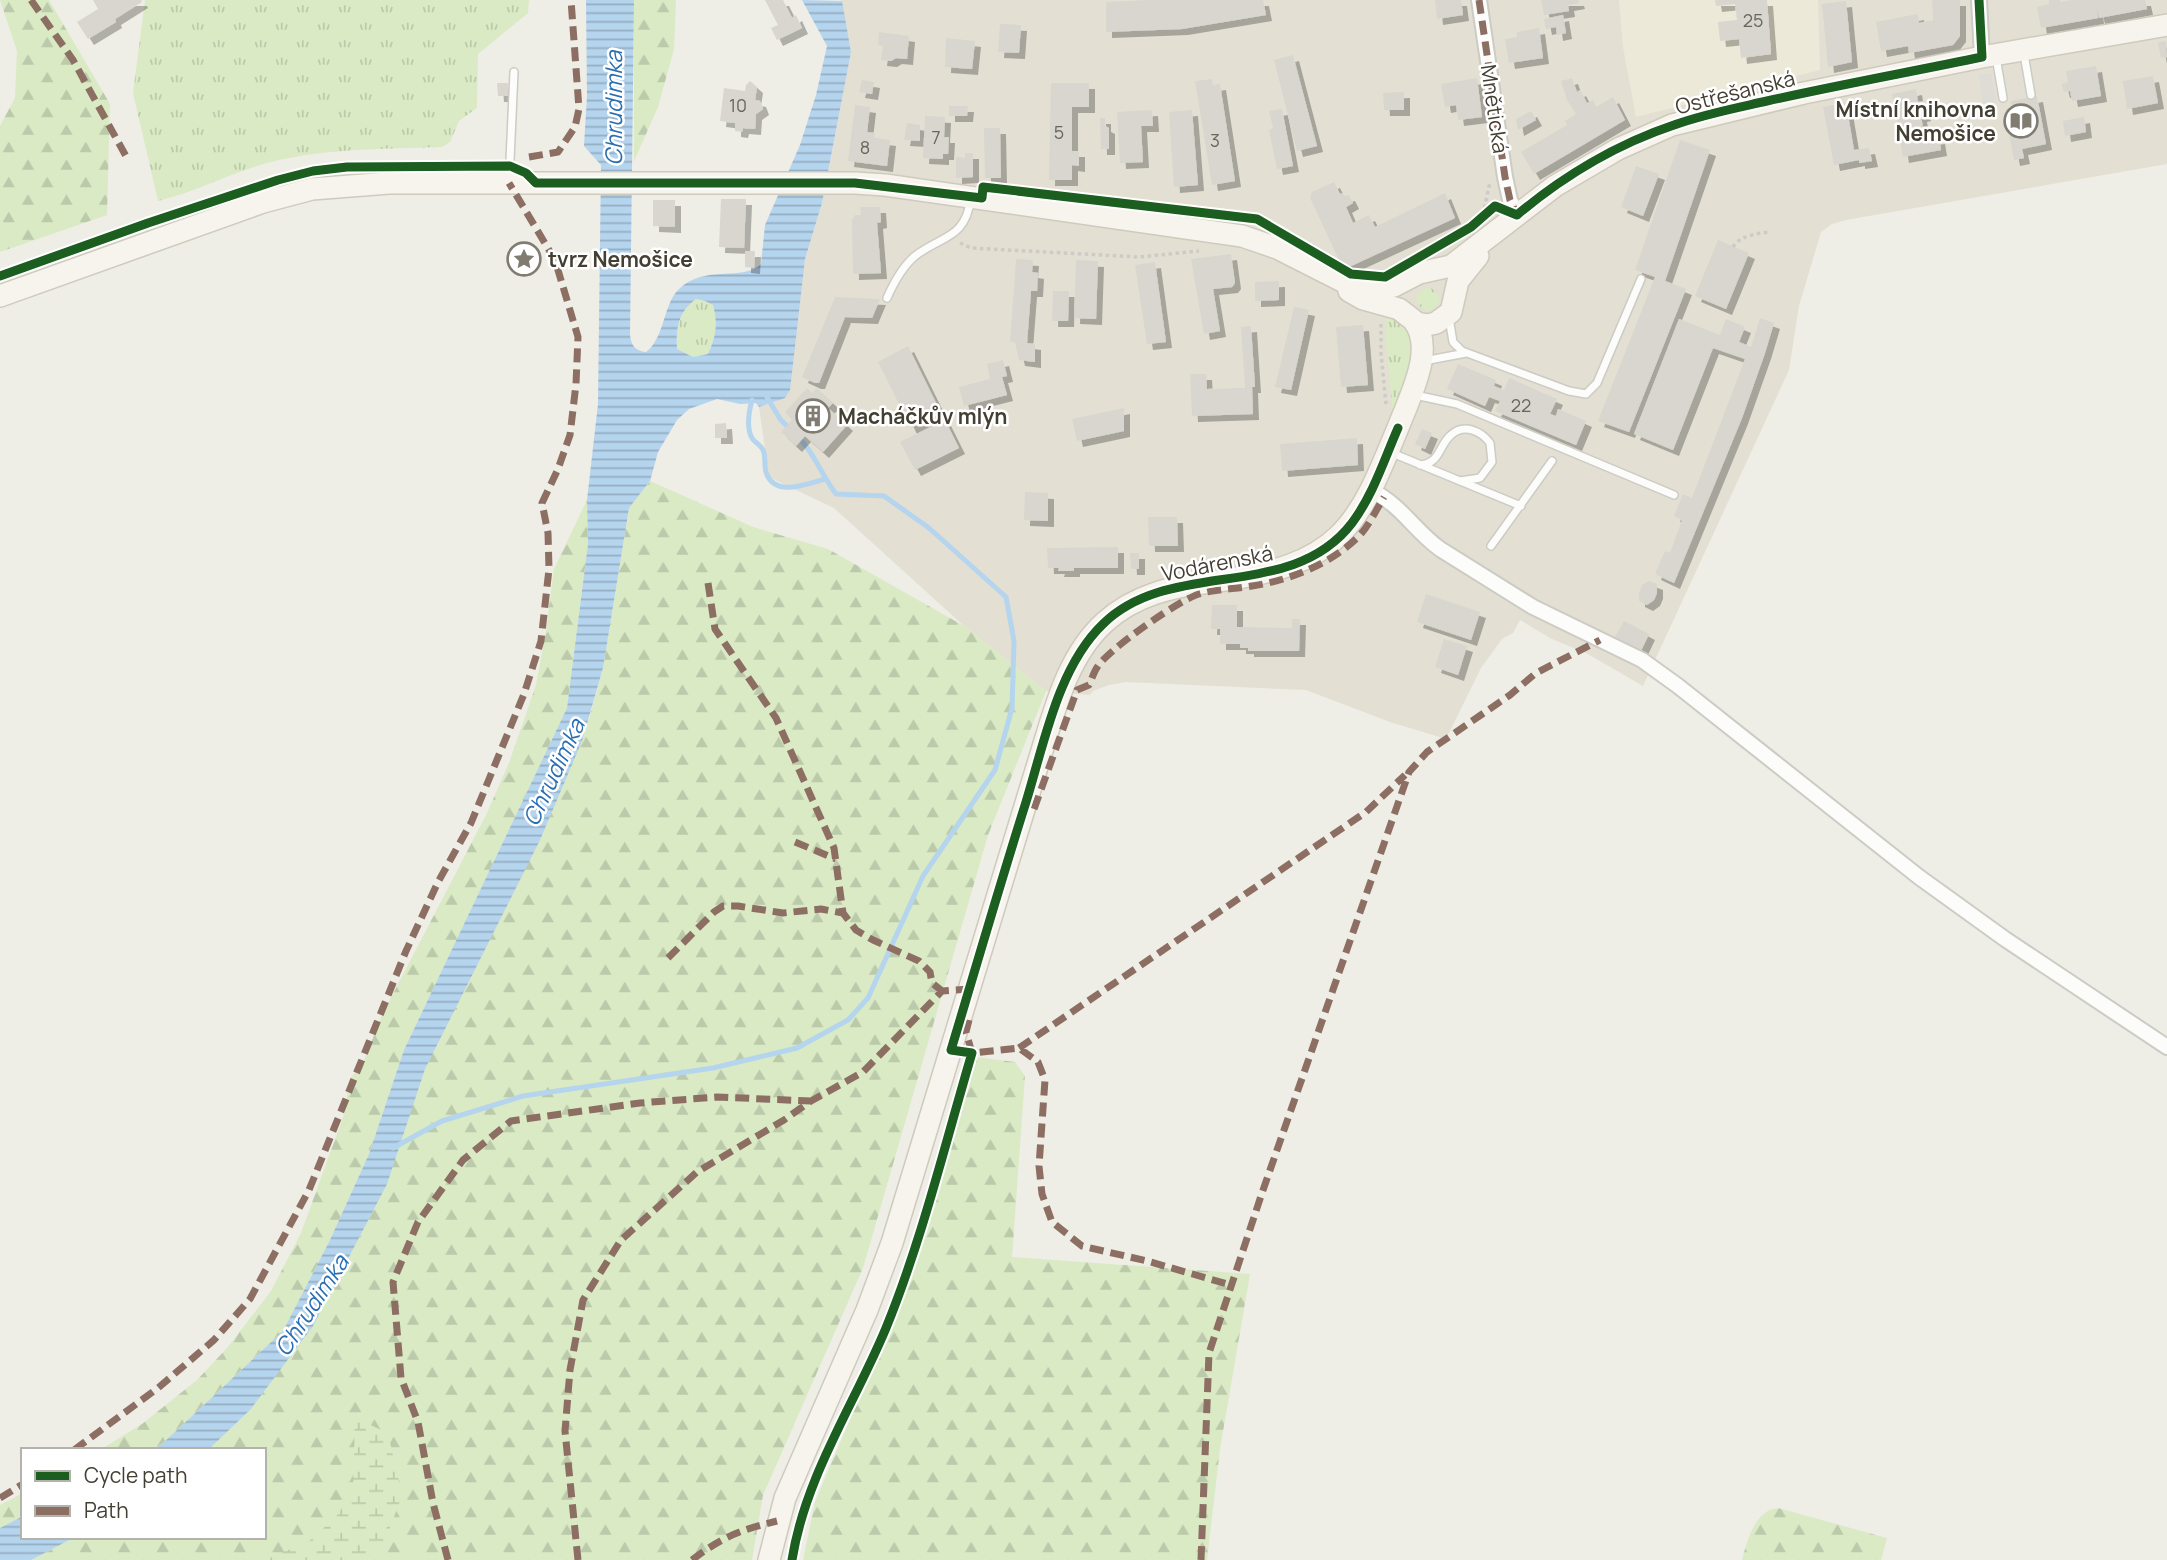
<svg xmlns="http://www.w3.org/2000/svg" width="2167" height="1560" font-family="Manrope,sans-serif">
  <defs>
    <pattern id="grass-tufts" width="24" height="20" patternUnits="userSpaceOnUse" patternTransform="scale(1.75)"><rect width="24" height="20" fill="#d9eac5"/><path d="M3 7l-1-3M5 7V3M7 7l1-3M15 17l-1-3M17 17v-4M19 17l1-3" fill="none" stroke="#bbcaaa"/></pattern>
    <pattern id="forest-firs" width="22" height="20" patternUnits="userSpaceOnUse" patternTransform="scale(1.75)"><rect width="22" height="20" fill="#d9eac5"/><path d="M5 1l3.5 6h-7zM16 11l3.5 6h-7z" fill="#bbcaaa"/></pattern>
    <pattern id="wetland-marsh" width="20" height="14" patternUnits="userSpaceOnUse" patternTransform="scale(1.75)"><rect width="20" height="14" fill="#d9eac5"/><path d="M1 5h8M5 5V1M11 12h8M15 12V8" fill="none" stroke="#bbcaaa"/></pattern>
    <pattern id="water-rules" width="6" height="5" patternUnits="userSpaceOnUse" patternTransform="scale(1.75)"><rect width="6" height="5" fill="#b5d4ee"/><path d="M0 2.5h6" fill="none" stroke="#95adc1"/></pattern>
    <filter id="shadow"><feDropShadow dx="6" dy="6" stdDeviation="0" flood-color="#0004"/></filter>
  </defs>
  <rect width="100%" height="100%" fill="#eeede6"/>
  <path fill="#e3dfd3" d="M841,0H2167V164L1846,220L1832,224L1821,232L1799,306L1789,370L1643,686L1586,653L1552,639L1520,620L1513,633L1502,639L1481,668L1446,739L1390,722L1306,690L1126,682L1109,685L1093,691L1090,695L1046,691L964,626L834,508L769,477L759,407L785,398L805,259L822,203L851,52Z"/>
  <path fill="#ede9d8" d="M1619,0H1818L1820,70L1636,117L1623,47Z"/>
  <path fill="url(#grass-tufts)" d="M145,0H529L528,13L478,54L477,108L459,121L450,142L442,147C385,149 327,148 271,162C232,172 197,192 158,201L133,93Z
    M1417 299a11 11 0 1 1 22 0a11 11 0 1 1-22 0Z
    M696,299L705,301L713,305C718,324 716,336 708,354L693,357L677,349C676,329 679,312 696,299Z
    M1387,310L1407,325L1416,352L1393,417L1386,339Z"/>
  <path fill="url(#forest-firs)" d="M0,0H49L110,104L107,215L0,252V126L15,98L17,51Z
    M634,0H676L674,49L658,107L634,161Z
    M650,481L753,527L828,549L964,626L1046,691L988,835L863,1268L763,1495L752,1560H31L75,1537H264V1450H208L250,1410L406,1120L425,1069L589,719L603,668L629,508Z
    M587,500L588,544L567,708L404,1050L369,1154L330,1240L283,1331L162,1444L151,1450H100L142,1424L197,1380L228,1347L271,1291L301,1233L345,1112L349,1080L364,1061L382,1015L486,815L509,763L536,685L545,637L554,569Z
    M975,1057L1015,1062L1025,1076L1012,1257L1250,1274L1220,1449L1207,1560H803L815,1502L922,1248Z
    M23,1493V1516L0,1528V1505Z
    M1778,1508L1887,1538L1881,1560H1742C1747,1541 1755,1510 1778,1508Z"/>
  <path fill="url(#wetland-marsh)" d="M355,1418L388,1433L402,1496L384,1543L366,1560H265L309,1541L336,1517L353,1491Z"/>
  <path fill="#dddcd6" d="M1991,73L1996,101L1983,104L1979,75Z"/>
  <path fill="url(#water-rules)" fill-rule="evenodd" d="M586,0H634L630,335C631,345 635,351 646,352C665,338 663,304 679,289C705,264 743,282 761,264L765,225L800,145L816,95L827,46L802,0L842,1L851,52L822,203L805,259L790,390L785,398L759,407L756,403L740,404L717,399L689,409L677,420L658,452L650,481L629,508L603,668L582,741L540,840L425,1069L387,1184L313,1326L250,1410L208,1450H151L162,1444L283,1331L330,1240L369,1154L404,1050L567,708L588,544L587,500L598,404L601,165L584,146L587,96ZM696,299L705,301L713,305C718,324 716,336 708,354L693,357L677,349C676,329 678,312 696,299Z
    M23,1516V1537H75L31,1560H0V1528Z"/>
  <g fill="none" stroke-linecap="round" stroke-linejoin="round">
    <path stroke="#b5d4ee" stroke-width="5" d="M767,397L780,419L790,429
      M752,400C749,411 746,427 752,438C754,442 761,445 763,450C766,456 764,465 766,472C774,498 807,484 825,479
      M393,1148L442,1121L523,1096L713,1068L797,1048L848,1020L868,998L923,876L995,770L1012,708L1014,641L1006,597L929,528L884,496L836,494C822,476 814,452 797,436"/>
  </g>
  <path fill="#d8d6cf" filter="url(#shadow)" d="M93,0H141L142,2L115,19L116,22L88,39L77,22L98,9Z
    M765,0H783L792,18L796,15L802,28L777,40L771,28L778,25Z
    M1151,0H1263L1266,15L1182,29L1106,32V2Z
    M1435,0H1461L1463,15L1437,19Z
    M1541,0H1578L1579,3L1568,5L1569,11L1544,15Z
    M1715,0H1767L1771,54L1741,58L1739,39L1720,41L1718,22L1737,20L1735,4L1716,6Z
    M1932,0H1960V36L1953,45L1909,53L1908,46L1881,51L1876,22L1918,14L1919,23L1933,20Z
    M2049,0H2060V2L2072,0H2145L2147,9L2099,18L2097,9L2098,18L2041,28L2037,7L2049,4Z
    M1846,1L1852,62L1828,67L1822,4Z
    M1563,15L1566,33L1557,35L1556,27L1546,29L1544,19Z
    M1000,24L1021,25L1019,53L998,52Z
    M1539,28L1543,58L1509,63L1505,39L1517,37V32Z
    M879,32L909,36L907,59L896,58L891,61L881,60L883,46L878,45Z
    M946,38L975,41L972,69L945,67Z
    M2166,41L2167,57L2161,58L2158,42Z
    M1293,55L1317,146L1297,151L1274,60Z
    M2096,66L2101,96L2072,101L2070,91L2064,92L2062,84L2068,82L2066,71Z
    M2153,76L2158,103L2127,109L2123,81Z
    M1477,78L1482,117L1458,120L1456,105L1445,107L1441,84Z
    M1572,78L1577,92L1580,90L1587,103L1593,100L1596,107L1613,97L1625,120L1534,174L1521,152L1567,125L1565,121L1576,114L1567,100L1561,81Z
    M1212,79L1213,85L1220,84L1235,181L1212,185L1195,81Z
    M862,80L874,82L872,94L859,92Z
    M750,81L757,87L755,100L760,101L763,109L756,114L755,129L743,128L742,132L735,131V123L720,121L724,88L745,91L746,85Z
    M497,83H508V96H498Z
    M1051,83H1089V107H1072V151H1079V166L1072,165V180H1049Z
    M1916,89L1918,102L1923,101L1925,115L1921,116L1925,140L1939,138L1941,150L1903,157L1892,94Z
    M1404,92V110H1384L1383,93Z
    M2037,96L2046,144L2022,149L2024,158L2014,160L2008,128L2016,126L2011,101Z
    M1846,103L1854,150L1869,148L1872,161L1859,163V160L1834,165L1823,107Z
    M855,105L870,107L867,132L875,133L874,138L890,140L887,166L848,161Z
    M949,106H968L967,116H949Z
    M1282,109L1293,166L1277,169L1269,130L1273,128L1269,111Z
    M1152,110L1153,126H1141L1143,162L1120,163L1117,112Z
    M1192,110L1198,185L1174,187L1169,112Z
    M1531,111L1536,120L1518,130L1516,119Z
    M925,116L945,117L944,137H949L948,154H943V159L923,158Z
    M2084,117L2086,132L2065,136L2063,121Z
    M1100,118H1105V126L1109,128V149H1101Z
    M907,123L920,125V141L904,140Z
    M984,128H1000L1001,178H985Z
    M1680,140L1710,150L1665,281L1686,289L1629,432L1598,421L1655,277L1635,270Z
    M965,153H973V177L956,178V157L965,158Z
    M1636,166L1659,174L1643,216L1621,207Z
    M1334,182L1340,194L1343,193L1345,196L1349,195L1353,203L1346,207L1353,223L1369,215L1375,227L1445,193L1455,218L1349,267L1341,264L1310,198L1312,192Z
    M721,199H746L744,248L719,247Z
    M653,200H675V227L653,226Z
    M860,207H880L881,222L877,223L881,273L853,274L852,220L855,215H861Z
    M1718,240L1749,253L1726,309L1695,296Z
    M745,251H755L754,268L745,267Z
    M1231,254L1235,283L1232,287L1213,289L1220,331L1204,334L1191,259Z
    M1016,259L1033,260L1032,272L1038,273L1037,291H1031L1027,343L1035,344V362L1019,360L1015,342H1010Z
    M1076,260L1098,261L1096,319L1074,318Z
    M1155,262L1166,342L1147,344L1135,265Z
    M1279,281V300L1255,301V282Z
    M1053,291H1069L1068,321H1052Z
    M835,297L880,299L872,318L845,317L819,383H815L802,377Z
    M1294,307L1309,310L1291,390L1275,387Z
    M1760,318L1774,323L1765,353L1742,418L1674,583L1655,574L1665,551L1670,553L1682,520L1674,516L1683,494L1692,498L1745,359L1713,348L1673,450L1634,434L1679,319L1720,335L1726,319L1745,327L1739,342L1751,347Z
    M1363,325L1368,385L1341,387L1336,327Z
    M1251,326L1255,387H1252L1253,414L1192,416L1190,374H1206L1207,389L1245,388L1241,327Z
    M908,346L941,413L911,428L878,362Z
    M1003,360L1007,376L1002,377L1007,395L964,406L959,387L990,379L987,364Z
    M1458,364L1496,380L1494,386L1504,390L1509,378L1557,399L1550,414L1556,416L1558,409L1586,421L1576,445L1495,411L1500,401L1489,397L1485,406L1447,389Z
    M807,388L812,393L817,388L833,403L828,408L847,425L823,452L805,436L796,446L781,432L792,420L785,412Z
    M1124,408V431L1077,441L1072,419Z
    M945,420L959,448L915,470L900,442Z
    M726,423L727,438H715V424Z
    M1422,429L1432,433L1425,449L1415,444Z
    M1357,438L1358,465L1282,471L1280,444Z
    M1025,492L1048,493V521L1024,520Z
    M1148,517H1177L1178,546H1149Z
    M1118,547V568H1074V571H1058L1059,568H1048L1047,548Z
    M1130,553H1139V569H1131Z
    M1649,581L1657,584V593L1654,600L1647,605L1639,601V593L1642,585Z
    M1426,594L1480,612L1471,640L1417,622Z
    M1212,605H1237V627L1292,628V619H1300L1299,651H1248V648H1240V644H1220V629H1211Z
    M1624,621L1649,634L1640,653L1613,640Z
    M1444,639L1467,646L1458,675L1435,667Z"/>
  <g fill="none" stroke-linecap="round" stroke-linejoin="round">
    <defs>
      <path id="lane" d="M2024,54L2031,95
        M1996,57L2003,98
        M509,182L514,72
        M887,298C894,282 902,267 915,256C942,235 965,240 971,198
        M1449,318L1453,342L1462,351L1569,391L1586,394L1597,383L1641,279
        M1429,360L1466,353
        M1415,395L1457,404L1674,495
        M1392,453L1521,506
        M1420,465C1441,463 1438,446 1451,435C1464,423 1481,431 1490,443L1492,462L1480,478L1460,481
        M1491,546L1552,461"/>
      <path id="street" d="M1479,0L1505,177L1510,200L1517,215
        M1979,0L1982,57
        M1371,490C1402,506 1414,530 1440,549L1533,607L1642,660L1678,686L1919,877L2005,939L2167,1047"/>
      <path id="secondary" d="M1349,291L1363,299L1399,309L1417,323L1427,325L1436,323L1451,312L1458,281L1478,256
        M0,296L263,202L312,189L389,183H855L885,185L1242,236L1277,248L1350,285L1378,288L1394,286L1419,273L1451,266L1555,186L1618,149L1672,125L1804,93L1982,57L2167,25
        M769,1560L785,1498L867,1310L892,1243C928,1125 964,1006 1000,888C1012,848 1025,807 1037,767C1053,717 1065,658 1105,622C1135,595 1173,586 1211,582C1348,565 1358,525 1406,408C1416,383 1433,344 1413,320"/>
    </defs>
    <use href="#lane" stroke="#cccbc4" stroke-width="10"/>
    <use href="#street" stroke="#cccbc4" stroke-width="18"/>
    <use href="#secondary" stroke="#cecabd" stroke-width="24"/>
    <path stroke="#cdcbc6" stroke-width="3.5" stroke-dasharray="3.5 3.5" stroke-linecap="butt" d="M2008,109L2011,127
      M1483,215L1489,186L1492,185
      M960,243L971,248L1139,257L1199,251
      M1733,247C1740,235 1757,234 1769,232
      M1381,324V353L1386,404"/>
    <use href="#lane" stroke="#fcfcfb" stroke-width="7"/>
    <use href="#street" stroke="#fcfcfb" stroke-width="14"/>
    <use href="#secondary" stroke="#f6f4ed" stroke-width="21"/>
    <path stroke="#8d6e63" stroke-width="7" stroke-dasharray="14 7" stroke-linecap="butt" d="M31,0L73,60L127,158
      M1479,0L1505,177L1510,200L1517,215
      M529,157L558,152L575,127L579,109L571,0
      M708,583L715,629L776,718L834,848L843,913L856,930L873,940L919,961L930,972L932,983L942,991
      M1034,809L1077,690L1089,685C1092,679 1094,671 1098,666C1109,649 1179,600 1199,594C1216,589 1234,589 1252,586C1290,580 1329,565 1358,537C1369,526 1376,510 1384,497
      M795,842L836,859
      M668,958L714,912L723,906H738L783,913L821,909L843,913
      M969,1020L966,1032L972,1053L1019,1048L1038,1062L1045,1080L1039,1166L1042,1194L1052,1222L1082,1246L1147,1261L1231,1285
      M1019,1048L1366,812L1405,775
      M74,1450L158,1388L214,1340L250,1299L309,1190L406,951L438,882L471,823L524,694L541,641L549,569L548,533L542,503L558,469L570,435L576,384L578,337L555,260L509,183
      M0,1498L23,1484
      M448,1560L433,1503L418,1422L401,1378L393,1282L418,1222L463,1160L511,1121L640,1103L717,1097L811,1101
      M578,1560L565,1431L570,1370L583,1300L621,1240L697,1172L784,1120L811,1101L863,1072L942,991L969,989
      M692,1560C722,1537 740,1530 777,1521
      M1201,1560L1209,1353L1262,1193L1409,772L1427,752L1510,695L1536,673L1600,640"/>
    <defs>
      <path id="cycleway" d="M0,276L148,223L278,180L313,171L347,167L510,166L526,173L536,183H855L982,198L983,187L1257,219L1351,274L1385,277L1471,227L1495,206L1517,215C1562,177 1617,144 1674,125C1704,114 1736,108 1767,101C1838,85 1910,72 1982,57L1979,0
        M792,1560C805,1477 854,1405 886,1328C922,1240 945,1144 972,1053L951,1050C976,967 1000,884 1026,802C1044,744 1058,667 1103,624C1171,557 1291,603 1352,523C1373,495 1384,460 1398,428"/>
    </defs>
    <use href="#cycleway" stroke="#fff" stroke-width="13"/>
    <use href="#cycleway" stroke="#1b5e20" stroke-width="9"/>
  </g>
  <defs>
    <symbol id="library-ring" viewBox="-11 -11 22 22"><circle r="9.5" fill="#fff" stroke="#807c72" stroke-width="1.5"/><path d="M-6-4Q-3-5.5-.7-3.5V5Q-3 3-6 4ZM6-4Q3-5.5 .7-3.5V5Q3 3 6 4Z" fill="#807c72"/></symbol>
    <symbol id="sight-ring" viewBox="-11 -11 22 22"><circle r="9.5" fill="#fff" stroke="#807c72" stroke-width="1.5"/><path d="M0-6L1.8-2.2L6-1.7L2.9 1.2L3.7 5.4L0 3.3L-3.7 5.4L-2.9 1.2L-6-1.7L-1.8-2.2Z" fill="#807c72"/></symbol>
    <symbol id="building-ring" viewBox="-11 -11 22 22"><circle r="9.5" fill="#fff" stroke="#807c72" stroke-width="1.5"/><path d="M-4-6H4V6H1V3H-1V6H-4ZM-2.5-4.3h1.7v1.8h-1.7ZM.8-4.3h1.7v1.8H.8ZM-2.5-1h1.7V.8h-1.7ZM.8-1h1.7V.8H.8Z" fill="#807c72"/></symbol>
  </defs>
  <g fill-rule="evenodd">
    <use href="#library-ring" x="2002" y="102" width="38" height="38"/>
    <use href="#sight-ring" x="505" y="240" width="38" height="38"/>
    <use href="#building-ring" x="794" y="397" width="38" height="38"/>
  </g>
  <g text-anchor="middle" dominant-baseline="central" stroke-width="5" stroke-linejoin="round" paint-order="stroke">
    <g font-size="18" fill="#6a665b">
      <text x="1753" y="20">25</text>
      <text x="738" y="105">10</text>
      <text x="1059" y="132">5</text>
      <text x="936" y="137">7</text>
      <text x="1215" y="140">3</text>
      <text x="865" y="147">8</text>
      <text x="1521" y="405">22</text>
    </g>
    <g font-size="21" fill="#443f33" stroke="#fff">
      <text transform="translate(1735 92) rotate(-14)">Ostřešanská</text>
      <text transform="translate(1495 109) rotate(82)">Mnětická</text>
      <text transform="translate(1217 563) rotate(-11)">Vodárenská</text>
    </g>
    <g font-size="21" font-weight="bold" fill="#443f33" stroke="#fff" text-anchor="start">
      <text x="1996" y="109" text-anchor="end">Místní knihovna<tspan x="1996" dy="24">Nemošice</tspan></text>
      <text x="548" y="259">tvrz Nemošice</text>
      <text x="838" y="416">Macháčkův mlýn</text>
    </g>
    <g font-size="23" font-style="italic" fill="#2a6fb2" stroke="#fff">
      <text transform="translate(613 108) rotate(-90)">Chrudimka</text>
      <text transform="translate(553 772) rotate(-65)">Chrudimka</text>
      <text transform="translate(311 1305) rotate(-57)">Chrudimka</text>
    </g>
  </g>
  <rect x="21" y="1448" width="245" height="91" fill="#ffffff" stroke="#b4b2ad" stroke-width="2"/>
  <rect x="35" y="1471" width="35" height="10" fill="#1b5e20" stroke="#b4b2ad" stroke-width="2"/>
  <text x="84" y="1483" font-size="21" fill="#443f33">Cycle path</text>
  <rect x="35" y="1506" width="35" height="10" fill="#8d6e63" stroke="#b4b2ad" stroke-width="2"/>
  <text x="84" y="1518" font-size="21" fill="#443f33">Path</text>
</svg>
